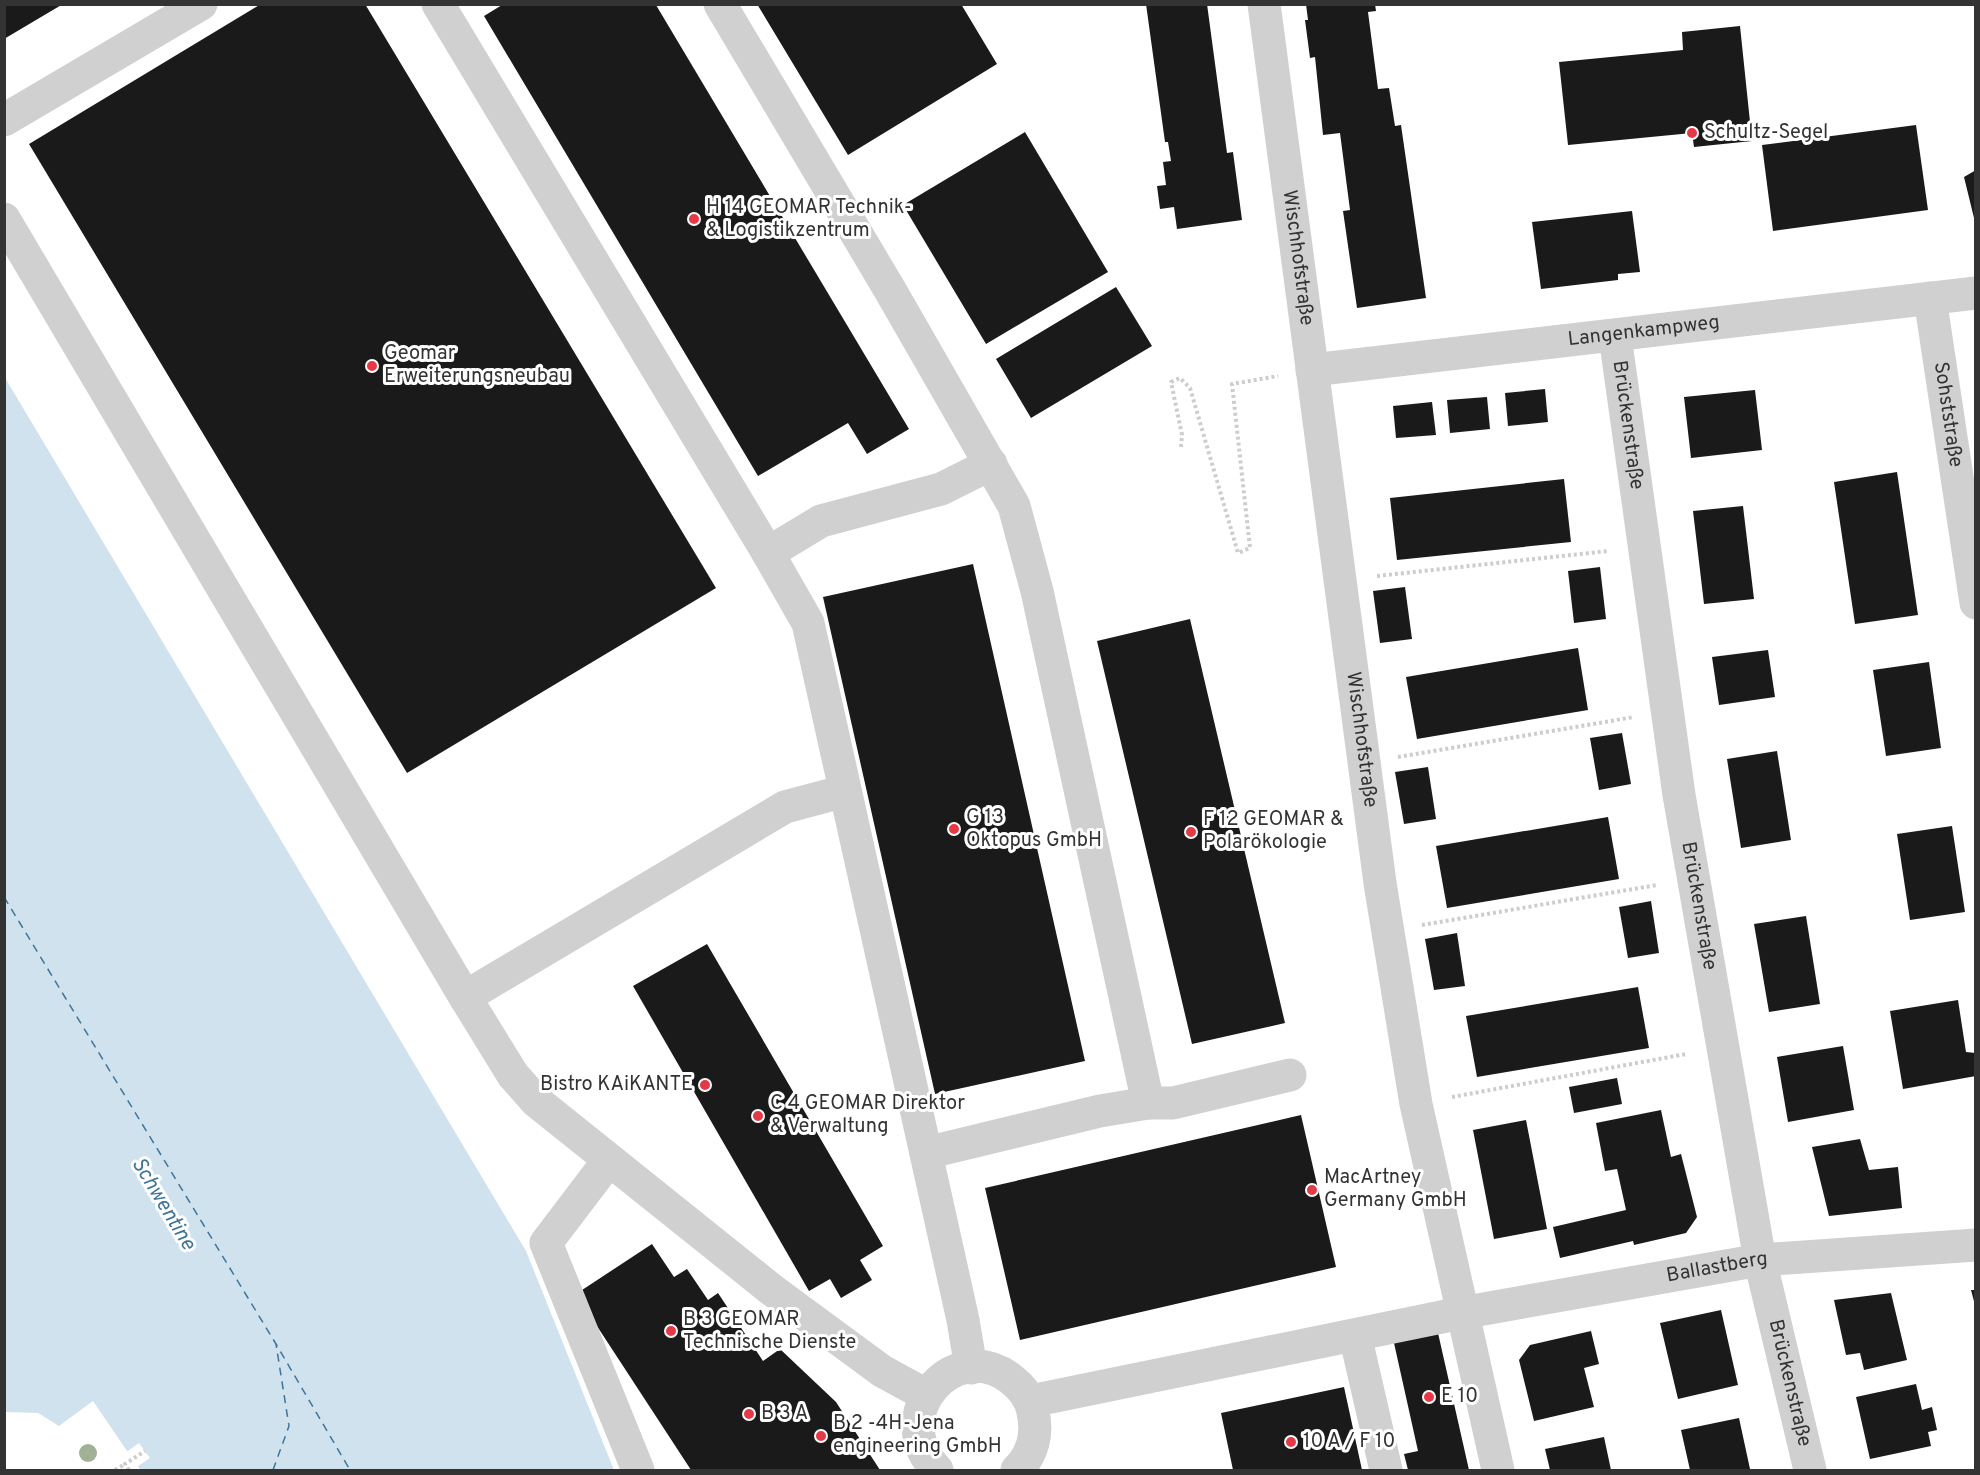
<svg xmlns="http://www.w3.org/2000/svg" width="1980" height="1475" font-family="Overpass,sans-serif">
  <rect width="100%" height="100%" fill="#fff"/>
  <path fill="#cfe2ee" d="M4,376L526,1251L614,1470H140L93,1401L59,1426L38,1413L5,1412Z"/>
  <path fill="#fff" d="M139,1443L150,1458L138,1466L140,1470H137L125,1453Z"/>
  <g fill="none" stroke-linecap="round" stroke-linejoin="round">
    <path stroke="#3f7597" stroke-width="1.5" stroke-dasharray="8 6" stroke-linecap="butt" d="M4,897L276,1344L350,1470
      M273,1470L289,1426L276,1344"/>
  </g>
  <path fill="#1a1a1a" d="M4,4H63L4,39Z
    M261,4H365L716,588L407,773L29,144Z
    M757,4H961L997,64L848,155Z
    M1146,4H1207L1227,153L1233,152L1242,220L1177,229L1174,207L1160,209L1157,186L1166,185L1163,162L1171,161L1168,142H1165Z
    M1306,4H1375L1376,11L1368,12L1378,89L1389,88L1395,126L1401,125L1426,298L1357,308L1343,211L1350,210L1340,133L1323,135L1315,57L1310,58L1305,20H1308Z
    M502,5H656L909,429L867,454L848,423L758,476L484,16Z
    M1740,26L1752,141L1694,147L1692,133L1568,145L1559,62L1683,50L1682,32Z
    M1916,125L1928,210L1773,231L1762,145Z
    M1025,132L1108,272L986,344L903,205Z
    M1976,170V222H1975L1964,177Z
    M1632,211L1640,272L1618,274V280L1541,289L1532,222Z
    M1116,287L1152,346L1031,418L996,359Z
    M1545,389L1548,422L1508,426L1505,393Z
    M1755,390L1762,450L1691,458L1684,397Z
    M1487,397L1490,429L1450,433L1447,400Z
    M1432,402L1436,435L1396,438L1393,406Z
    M1897,472L1918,615L1855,624L1834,482Z
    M1564,479L1571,542L1397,560L1390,498Z
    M1743,506L1754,599L1704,604L1693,511Z
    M973,564L1085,1061L935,1094L823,597Z
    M1600,567L1606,619L1574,623L1568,571Z
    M1405,587L1412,639L1380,643L1373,591Z
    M1190,619L1285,1023L1192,1044L1097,641Z
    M1578,648L1588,710L1417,739L1406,677Z
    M1768,650L1775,697L1719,705L1712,657Z
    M1929,662L1941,748L1886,756L1873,670Z
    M1622,733L1631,784L1599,790L1590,738Z
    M1777,751L1791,840L1741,848L1727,759Z
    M1428,767L1436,819L1404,824L1395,772Z
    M1608,817L1619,879L1447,908L1436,846Z
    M1952,826L1965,912L1910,920L1897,834Z
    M1651,901L1659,953L1628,958L1619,907Z
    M1806,916L1820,1004L1769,1012L1754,924Z
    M1457,933L1465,986L1434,990L1425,939Z
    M707,944L883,1246L860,1260L872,1280L841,1298L830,1279L809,1291L633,986Z
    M1638,987L1649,1048L1477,1077L1466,1016Z
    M1958,1000L1966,1052L1976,1053V1076L1903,1089L1890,1011Z
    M1843,1046L1854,1110L1788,1122L1777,1057Z
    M1617,1078L1622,1104L1574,1113L1569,1087Z
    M1661,1110L1671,1157L1681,1154L1697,1217L1686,1233L1634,1245L1633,1241L1560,1258L1553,1227L1626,1210L1617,1169L1605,1171L1596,1123Z
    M1301,1115L1336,1267L1020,1340L985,1188Z
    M1526,1120L1547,1229L1494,1239L1473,1130Z
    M1860,1139L1869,1170L1898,1167L1902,1208L1829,1216L1812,1147Z
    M652,1244L674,1277L687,1269L708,1300L718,1293L763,1361L780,1349L836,1402L880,1470H691L576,1294Z
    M1971,1290H1976V1305H1975Z
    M1891,1293L1907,1360L1864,1370L1860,1353L1846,1355L1834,1300Z
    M1721,1310L1738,1385L1678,1399L1660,1323Z
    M1591,1331L1599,1364L1584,1368L1594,1407L1534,1421L1519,1360L1530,1345Z
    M1438,1333L1469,1470H1408L1404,1454L1418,1451L1394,1343Z
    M1916,1384L1922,1410L1932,1407L1937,1430L1928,1432L1931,1446L1870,1459L1856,1397Z
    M1344,1387L1362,1470H1233L1221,1413Z
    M1739,1418L1750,1469L1690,1470L1681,1430Z
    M1604,1437L1611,1470H1550L1545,1449Z"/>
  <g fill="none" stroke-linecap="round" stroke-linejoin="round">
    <path stroke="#cdcdcd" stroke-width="4" stroke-dasharray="3 3" stroke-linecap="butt" d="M1181,447L1182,435L1171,382L1180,378L1190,388L1238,553L1250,548L1232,384L1278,376
      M1377,576L1608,551
      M1398,757L1634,717
      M1422,925L1657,885
      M1452,1097L1686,1054
      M115,1470L125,1464
      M129,1470L125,1464L145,1451"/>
    <g stroke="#d0d0d0" stroke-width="33">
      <path d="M438,4L768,553L808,623L963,1320L971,1368"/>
      <path d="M720,4L890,290L1014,506L1037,591L1148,1103"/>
      <path id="s1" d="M1264,4L1380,883L1416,1104L1498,1470"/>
      <path d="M4,120L201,4"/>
      <path d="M4,219L465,997L513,1075L536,1101L772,1290L882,1371L926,1395"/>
      <path id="s2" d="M1930,298L1976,603"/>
      <path id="s3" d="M1615,336L1679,795L1760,1260L1810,1470"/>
      <path id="s4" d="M1312,370L1976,293"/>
      <path d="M768,553L821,521L941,489L991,464"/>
      <path d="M465,997L785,807L845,791"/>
      <path d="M926,1153L1100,1111L1148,1103H1173L1290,1075"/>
      <path d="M609,1160L546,1243L638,1470"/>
      <path d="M1355,1335L1386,1470"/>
      <path id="s5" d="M1031,1401L1461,1313L1760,1260L1976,1245"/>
      <path d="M937,1470C884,1416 954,1335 1011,1379C1022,1388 1030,1397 1033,1412C1038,1434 1033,1454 1017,1470"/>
    </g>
  </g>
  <circle fill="#a2b095" cx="88" cy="1453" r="9"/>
  <g fill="#e63946" stroke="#fff" stroke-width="2">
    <circle cx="1692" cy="133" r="6"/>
    <circle cx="694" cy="219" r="6"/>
    <circle cx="372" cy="366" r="6"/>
    <circle cx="954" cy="829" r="6"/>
    <circle cx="1191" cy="832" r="6"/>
    <circle cx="705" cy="1085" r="6"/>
    <circle cx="758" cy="1116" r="6"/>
    <circle cx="1312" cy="1190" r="6"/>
    <circle cx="671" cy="1331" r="6"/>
    <circle cx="1429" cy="1397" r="6"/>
    <circle cx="749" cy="1414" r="6"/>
    <circle cx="821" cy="1436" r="6"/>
    <circle cx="1291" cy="1442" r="6"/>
  </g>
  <g text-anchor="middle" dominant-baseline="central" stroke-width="6" stroke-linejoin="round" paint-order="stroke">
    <g font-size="20" fill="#333" stroke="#fff" text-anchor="start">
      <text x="1704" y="133">Schultz-Segel</text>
      <text x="706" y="208">H 14 GEOMAR Technik-<tspan x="706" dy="23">&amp; Logistikzentrum</tspan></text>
      <text x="384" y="354">Geomar<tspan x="384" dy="23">Erweiterungsneubau</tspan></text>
      <text x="966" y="818">G 13<tspan x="966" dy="23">Oktopus GmbH</tspan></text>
      <text x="1203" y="820">F 12 GEOMAR &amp;<tspan x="1203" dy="23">Polarökologie</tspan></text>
      <text x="693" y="1085" text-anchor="end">Bistro KAiKANTE</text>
      <text x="770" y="1104">C 4 GEOMAR Direktor<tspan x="770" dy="23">&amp; Verwaltung</tspan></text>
      <text x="1324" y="1178">MacArtney<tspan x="1324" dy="23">Germany GmbH</tspan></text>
      <text x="683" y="1320">B 3 GEOMAR<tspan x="683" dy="23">Technische Dienste</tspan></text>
      <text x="1441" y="1397">E 10</text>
      <text x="761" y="1414">B 3 A</text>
      <text x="833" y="1424">B 2 -4H-Jena<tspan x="833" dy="23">engineering GmbH</tspan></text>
      <text x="1303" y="1442">10 A / F 10</text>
    </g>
    <g font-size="20" fill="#333" stroke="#fff">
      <text stroke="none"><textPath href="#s1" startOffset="256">Wischhofstraße</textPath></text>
      <text stroke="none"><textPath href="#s4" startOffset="334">Langenkampweg</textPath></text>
      <text stroke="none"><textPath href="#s2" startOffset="118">Sohststraße</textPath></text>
      <text stroke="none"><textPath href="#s3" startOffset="90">Brückenstraße</textPath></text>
      <text stroke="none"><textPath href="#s1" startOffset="742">Wischhofstraße</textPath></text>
      <text stroke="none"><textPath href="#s3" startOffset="576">Brückenstraße</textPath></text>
      <text stroke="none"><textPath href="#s5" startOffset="699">Ballastberg</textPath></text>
      <text stroke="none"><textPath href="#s3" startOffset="1062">Brückenstraße</textPath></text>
    </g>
    <g font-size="21" font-style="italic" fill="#3f7597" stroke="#fff">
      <text transform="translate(163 1204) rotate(59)">Schwentine</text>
    </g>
  </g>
  <rect width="1980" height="1475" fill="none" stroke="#333333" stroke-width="12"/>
</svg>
